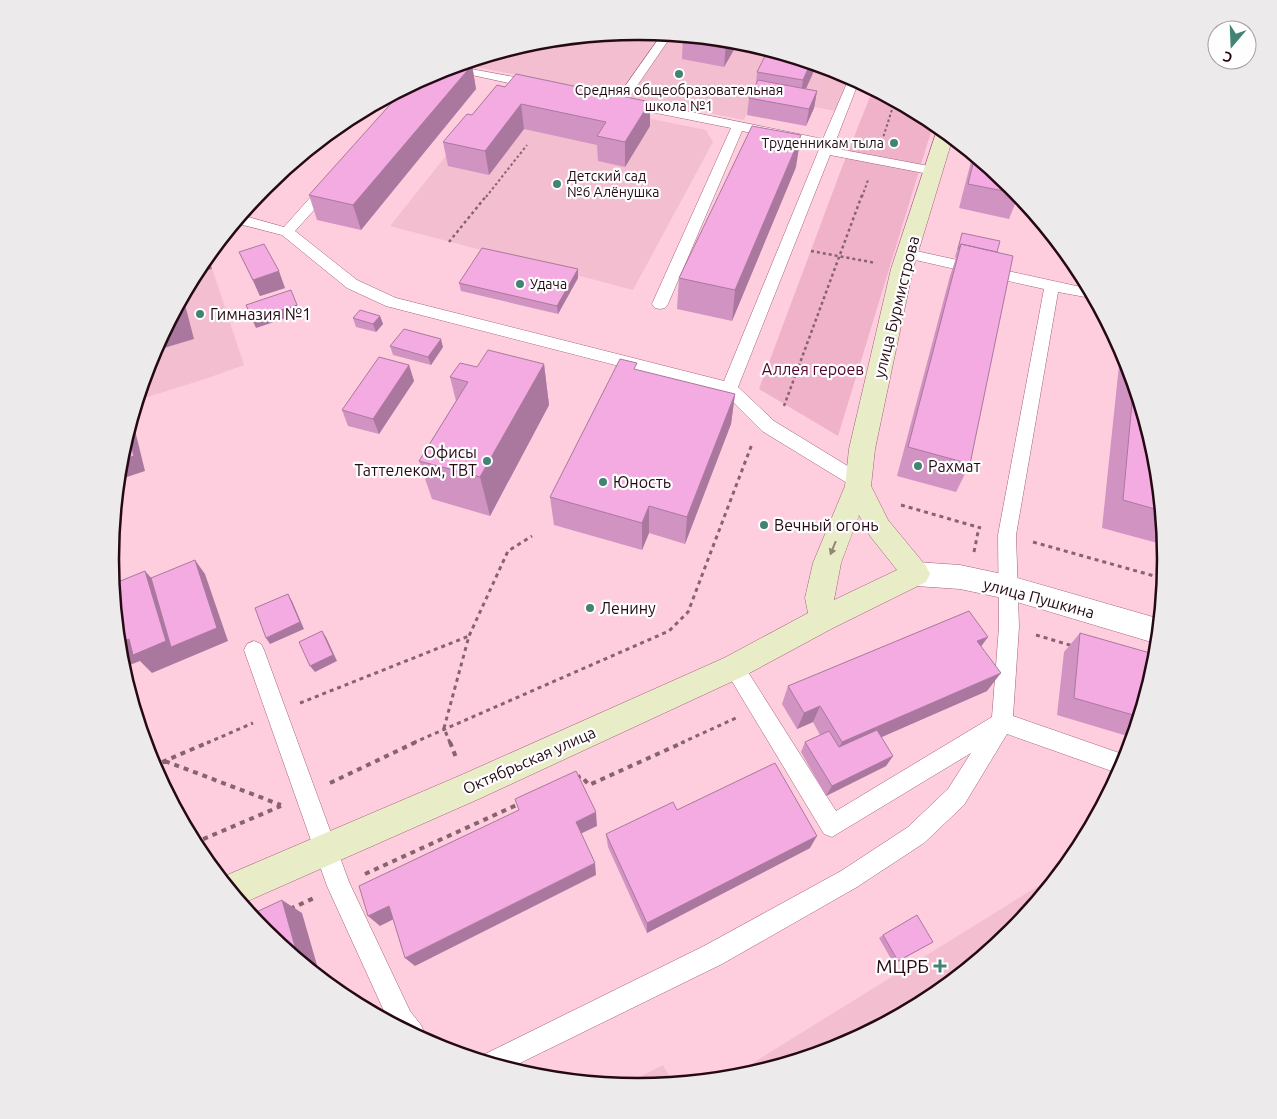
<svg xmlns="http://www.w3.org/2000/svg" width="1277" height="1119" font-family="Ubuntu,sans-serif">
  <rect width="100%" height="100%" fill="#fecedf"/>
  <path fill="#f2bed0" d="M638,31L742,41L841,72L850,76L836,111L754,96L744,120L461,64L536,41Z
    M500,88L706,130L713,142L633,290L390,226Z
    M212,268L244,365L205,379L138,400L151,357L196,272Z
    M1064,870L1012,933L932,999L840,1048L741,1078L727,1079Z
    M663,1065L674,1084L638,1088L622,1086Z"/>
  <path fill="#efb2c8" d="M873,89L934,122L838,436L759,389L841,170Z"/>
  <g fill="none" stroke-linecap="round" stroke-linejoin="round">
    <defs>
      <path id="lane" d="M662,34L672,35L628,99L823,139L850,76L859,81L833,148L934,167L941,171L934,175L830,155L738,387L774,421L864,476L867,481L864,486L858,488L852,486L762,431L724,393L386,306L347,288L282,235L235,223L241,215L284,227L324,182H334L336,185L334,188L295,231L357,280L396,298L724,381L820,147L742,131L668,304L665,308L660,309L655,308L652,304L731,128L616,105L614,102Z
        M455,66L536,81L542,85L536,89L444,69Z
        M907,249L1090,289L1096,299L1058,292L1016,535L1019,627L1013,716L1128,756L1120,774L1007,734L964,805L924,843L857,887L722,964L508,1069L480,1061L483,1055L704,946L841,871L908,827L948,789L971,753L832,837L824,834L727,673L724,667L727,661L734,658L741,661L836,811L992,717L999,627L998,535L1044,289L902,257L900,254L902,251Z
        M254,641L261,644L264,650L349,882L410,1011L421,1025L425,1034L422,1040L389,1022L327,886L244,650L247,644Z"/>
      <path id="street" d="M916,562L960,565L1007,575L1160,619L1158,644L1007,599L960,589L916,586L906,582L902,574L906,566Z"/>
      <path id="secondary" d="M938,127L953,137L913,269L875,449L871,486L888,520L926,566L930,574L926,582L833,628L744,676L481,798L241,904L220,878L459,776L724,658L808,613L805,598L813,563L845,486L849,449L891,269ZM859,515L870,536L897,570L834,600L841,563Z"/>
    </defs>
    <use href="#lane" stroke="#a5607b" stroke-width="1"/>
    <use href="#street" stroke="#a5607b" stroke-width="1"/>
    <use href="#secondary" stroke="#a5607b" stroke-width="1"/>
    <path stroke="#876370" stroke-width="2" stroke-dasharray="2.5 2.5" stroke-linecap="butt" d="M882,141L895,100
      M486,197L527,145
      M862,197L868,180"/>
    <path stroke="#876370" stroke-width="2.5" stroke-dasharray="3 3" stroke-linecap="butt" d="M449,242L487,195
      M811,251L876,263
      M784,406L862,195"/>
    <path stroke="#876370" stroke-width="3" stroke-dasharray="4 4" stroke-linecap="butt" d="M901,505L981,528
      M1033,542L1165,579
      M974,552L979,527
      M1036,635L1073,646
      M300,703L469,636
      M207,743L253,723
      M413,743L669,631L688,612L752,444
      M450,743L444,728L469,636L508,551L532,536
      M681,743L736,718"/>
    <path stroke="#876370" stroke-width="4" stroke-dasharray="5 5" stroke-linecap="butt" d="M450,742L457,760
      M165,761L281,805
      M153,766L209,742
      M576,778L581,776L589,785L684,742
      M330,783L416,742
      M194,843L281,806
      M365,874L521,803
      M290,909L314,898"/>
    <use href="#lane" fill="#fff" fill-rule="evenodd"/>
    <use href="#street" fill="#fff" fill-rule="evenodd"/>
    <use href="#secondary" fill="#e8edc7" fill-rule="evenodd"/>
  </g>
  <path fill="#d193c2" d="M683,36L739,41L724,67L682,59Z
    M549,40L546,44L535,42L536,41Z
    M817,64L806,89L817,91L814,108L806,126L747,115L749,98L756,85L757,72Z
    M472,65L476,89L361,230L317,220L309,195Z
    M497,85L650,126L625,167L598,161L597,145L524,129L489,175L448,166L443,142L472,115Z
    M973,154L1012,186L1019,194L1009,219L959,208Z
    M796,167L732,321L677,309L679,278Z
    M962,233L997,252L970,464L956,492L897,476L950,276L956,258L955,257Z
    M239,252L285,288L260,296Z
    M578,278L558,314L461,291L459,283Z
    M380,316L383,324L376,332L356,327L353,318Z
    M390,346L443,347L431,365L393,355Z
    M1121,346L1127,358L1157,457L1165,545L1102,528Z
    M544,364L549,405L490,516L432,499L419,461L456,401L450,377L477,367Z
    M409,365L414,381L379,434L348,426L342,410Z
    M637,370L735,394L731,424L685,544L649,533L642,550L554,525L550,497Z
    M1080,633L1157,663L1134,738L1057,715L1064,652Z
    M981,646L987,691L881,737L893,756L886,766L826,796L801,752L805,742L820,735L813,722L797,729L782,704L788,686Z
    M677,810L810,848L647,933L608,847L606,834Z
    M883,935L933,942L894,964L879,938Z"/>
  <path fill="#aa789e" d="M728,40L739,41L724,67L726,43Z
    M811,62L817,64L799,104L803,80Z
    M472,65L476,89L361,230L353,205Z
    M817,91L814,108L806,126L809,109Z
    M650,102V126L625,167V142Z
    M521,104L524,129L489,175L485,151Z
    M801,135L796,167L732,321L735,290Z
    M208,255L212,269L195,273L199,266Z
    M578,269V278L558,314L557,306Z
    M279,271L285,288L260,296L253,280Z
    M183,297L194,339L154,351Z
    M297,305L301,313L256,328L252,319Z
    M380,316L383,324L376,332L373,324Z
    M441,339L443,347L431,365L428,357Z
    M544,364L549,405L490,516L480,477Z
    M409,365L414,381L379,434L373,419Z
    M735,394L731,424L685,544L687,517Z
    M132,418L145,471L118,480L120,461Z
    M649,506V533L642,550V523Z
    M111,555L112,562L116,567L127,606L113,592L110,559Z
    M195,560L205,574L228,641L152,673L140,661L122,668L120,662L118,643L145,571L163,591Z
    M288,594L292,601L304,629L270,644L266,638Z
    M115,605H116L135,624L117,632Z
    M322,631L326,637L337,661L315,672L310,666Z
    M988,637L975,655L977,641Z
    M1001,673L987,691L834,758L842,742Z
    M820,706L813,722L797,729L804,713Z
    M893,756L886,766L826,796L832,786Z
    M596,812L597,826L578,835L576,822Z
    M817,836L810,848L647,933V923Z
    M595,863L596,875L415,966L405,958Z
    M282,900L302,913L321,979L299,961Z
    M389,906L400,916L380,926L368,916Z"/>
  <path fill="#f3abe2" stroke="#aa789e" d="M690,36L728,40L726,43Z
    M768,50L811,62L803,80L757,72Z
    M463,63L472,65L353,205L309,195L404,89L437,71Z
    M516,74L650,102L625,142L597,136L606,122L521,104L485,151L443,142L467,114L472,115L497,85L505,87Z
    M758,80L817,91L809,109L749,98Z
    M752,126L801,135L735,290L679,278Z
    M975,156L1012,186L1019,194L968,184Z
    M962,233L1000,241L997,252L961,244L959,249H958Z
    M264,244L279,271L253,280L239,252Z
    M961,244L1013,256L970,464L908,447Z
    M482,248L578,269L557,306L459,283Z
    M291,290L297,305L252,319L246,305Z
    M360,310L380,316L373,324L353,318Z
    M404,329L441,339L428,357L390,346Z
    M488,350L544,364L480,477L419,461L468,382L450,377L460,363L477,367Z
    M379,357L409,365L373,419L342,410Z
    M620,359L637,363L634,369L735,394L687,517L649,506L642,523L550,497Z
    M1134,381L1157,457L1162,511L1123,500Z
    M128,432L134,456L120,461V456Z
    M195,560L217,628L171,647L151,578Z
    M145,571L166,641L133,655L129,639L118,643L116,623L121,621L116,605H115L113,584Z
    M288,594L300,622L266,638L255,608Z
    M969,611L988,637L977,641L1001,673L842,742L820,706L804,713L788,686Z
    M322,631L333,655L310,666L299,642Z
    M1080,633L1157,655V663L1140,717L1074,698Z
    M877,730L893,756L832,786L805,742L829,731L839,747Z
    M775,763L817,836L647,923L606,834L673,802L677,810Z
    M576,771L596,812L576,822L595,863L405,958L389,906L368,916L359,886L519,810L515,799Z
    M282,900L299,961L265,933L250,915Z
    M917,915L933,942L898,961L883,935Z"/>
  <defs><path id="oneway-solid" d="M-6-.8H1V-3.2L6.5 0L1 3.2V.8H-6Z" transform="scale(1.25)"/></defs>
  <use fill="#908777" href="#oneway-solid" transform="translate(833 548) rotate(112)"/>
  <g fill="#428373" stroke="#fefefe" stroke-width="2">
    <circle cx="679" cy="74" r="5"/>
    <circle cx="894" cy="143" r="5"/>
    <circle cx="557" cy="184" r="5"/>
    <circle cx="520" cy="284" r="5"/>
    <circle cx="200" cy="314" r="5"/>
    <circle cx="487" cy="461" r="5"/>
    <circle cx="918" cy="466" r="5"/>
    <circle cx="603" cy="482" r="5"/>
    <circle cx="764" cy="525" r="5"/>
    <circle cx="590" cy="608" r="5"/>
    <path d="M937.5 958.5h5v5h5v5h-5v5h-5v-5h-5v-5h5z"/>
  </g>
  <g text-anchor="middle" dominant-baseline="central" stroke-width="4.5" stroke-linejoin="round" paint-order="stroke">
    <g font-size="14" fill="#250a15" stroke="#fefefe" text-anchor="start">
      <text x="679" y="90" text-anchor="middle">Средняя общеобразовательная<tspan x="679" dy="16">школа №1</tspan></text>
      <text x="884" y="143" text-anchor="end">Труденникам тыла</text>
      <text x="567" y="176">Детский сад<tspan x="567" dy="16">№6 Алёнушка</tspan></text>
      <text x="530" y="284">Удача</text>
    </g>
    <g font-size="16" fill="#250a15" stroke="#fefefe">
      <text transform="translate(896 307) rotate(-76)">улица Бурмистрова</text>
      <text transform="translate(1039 598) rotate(15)">улица Пушкина</text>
      <text transform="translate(529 760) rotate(-24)">Октябрьская улица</text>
    </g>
    <g font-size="16" fill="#250a15" stroke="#fefefe" text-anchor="start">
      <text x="210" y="314">Гимназия №1</text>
      <text x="477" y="452" text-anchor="end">Офисы<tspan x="477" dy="18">Таттелеком, ТВТ</tspan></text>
      <text x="928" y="466">Рахмат</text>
      <text x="613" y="482">Юность</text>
      <text x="774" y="525">Вечный огонь</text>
      <text x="600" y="608">Ленину</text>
    </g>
    <g font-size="16" fill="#51042d" stroke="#fefefe">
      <text x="813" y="369">Аллея героев</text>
    </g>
    <g font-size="19" fill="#250a15" stroke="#fefefe" text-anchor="end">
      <text x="929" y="966">МЦРБ</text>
    </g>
  </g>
  <path d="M0 0H1277V1119H0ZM119 559a519 519 0 1 1 1038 0a519 519 0 1 1-1038 0Z" fill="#edeaeb" fill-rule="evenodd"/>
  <path fill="none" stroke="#250a15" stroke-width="2.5" d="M119 559a519 519 0 1 1 1038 0a519 519 0 1 1-1038 0Z"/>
  <g transform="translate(1232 45) rotate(199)"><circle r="24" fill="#fefefe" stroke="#a79ca1"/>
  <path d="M0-4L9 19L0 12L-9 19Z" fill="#428373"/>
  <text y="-8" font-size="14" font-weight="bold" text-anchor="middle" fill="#250a15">С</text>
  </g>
</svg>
